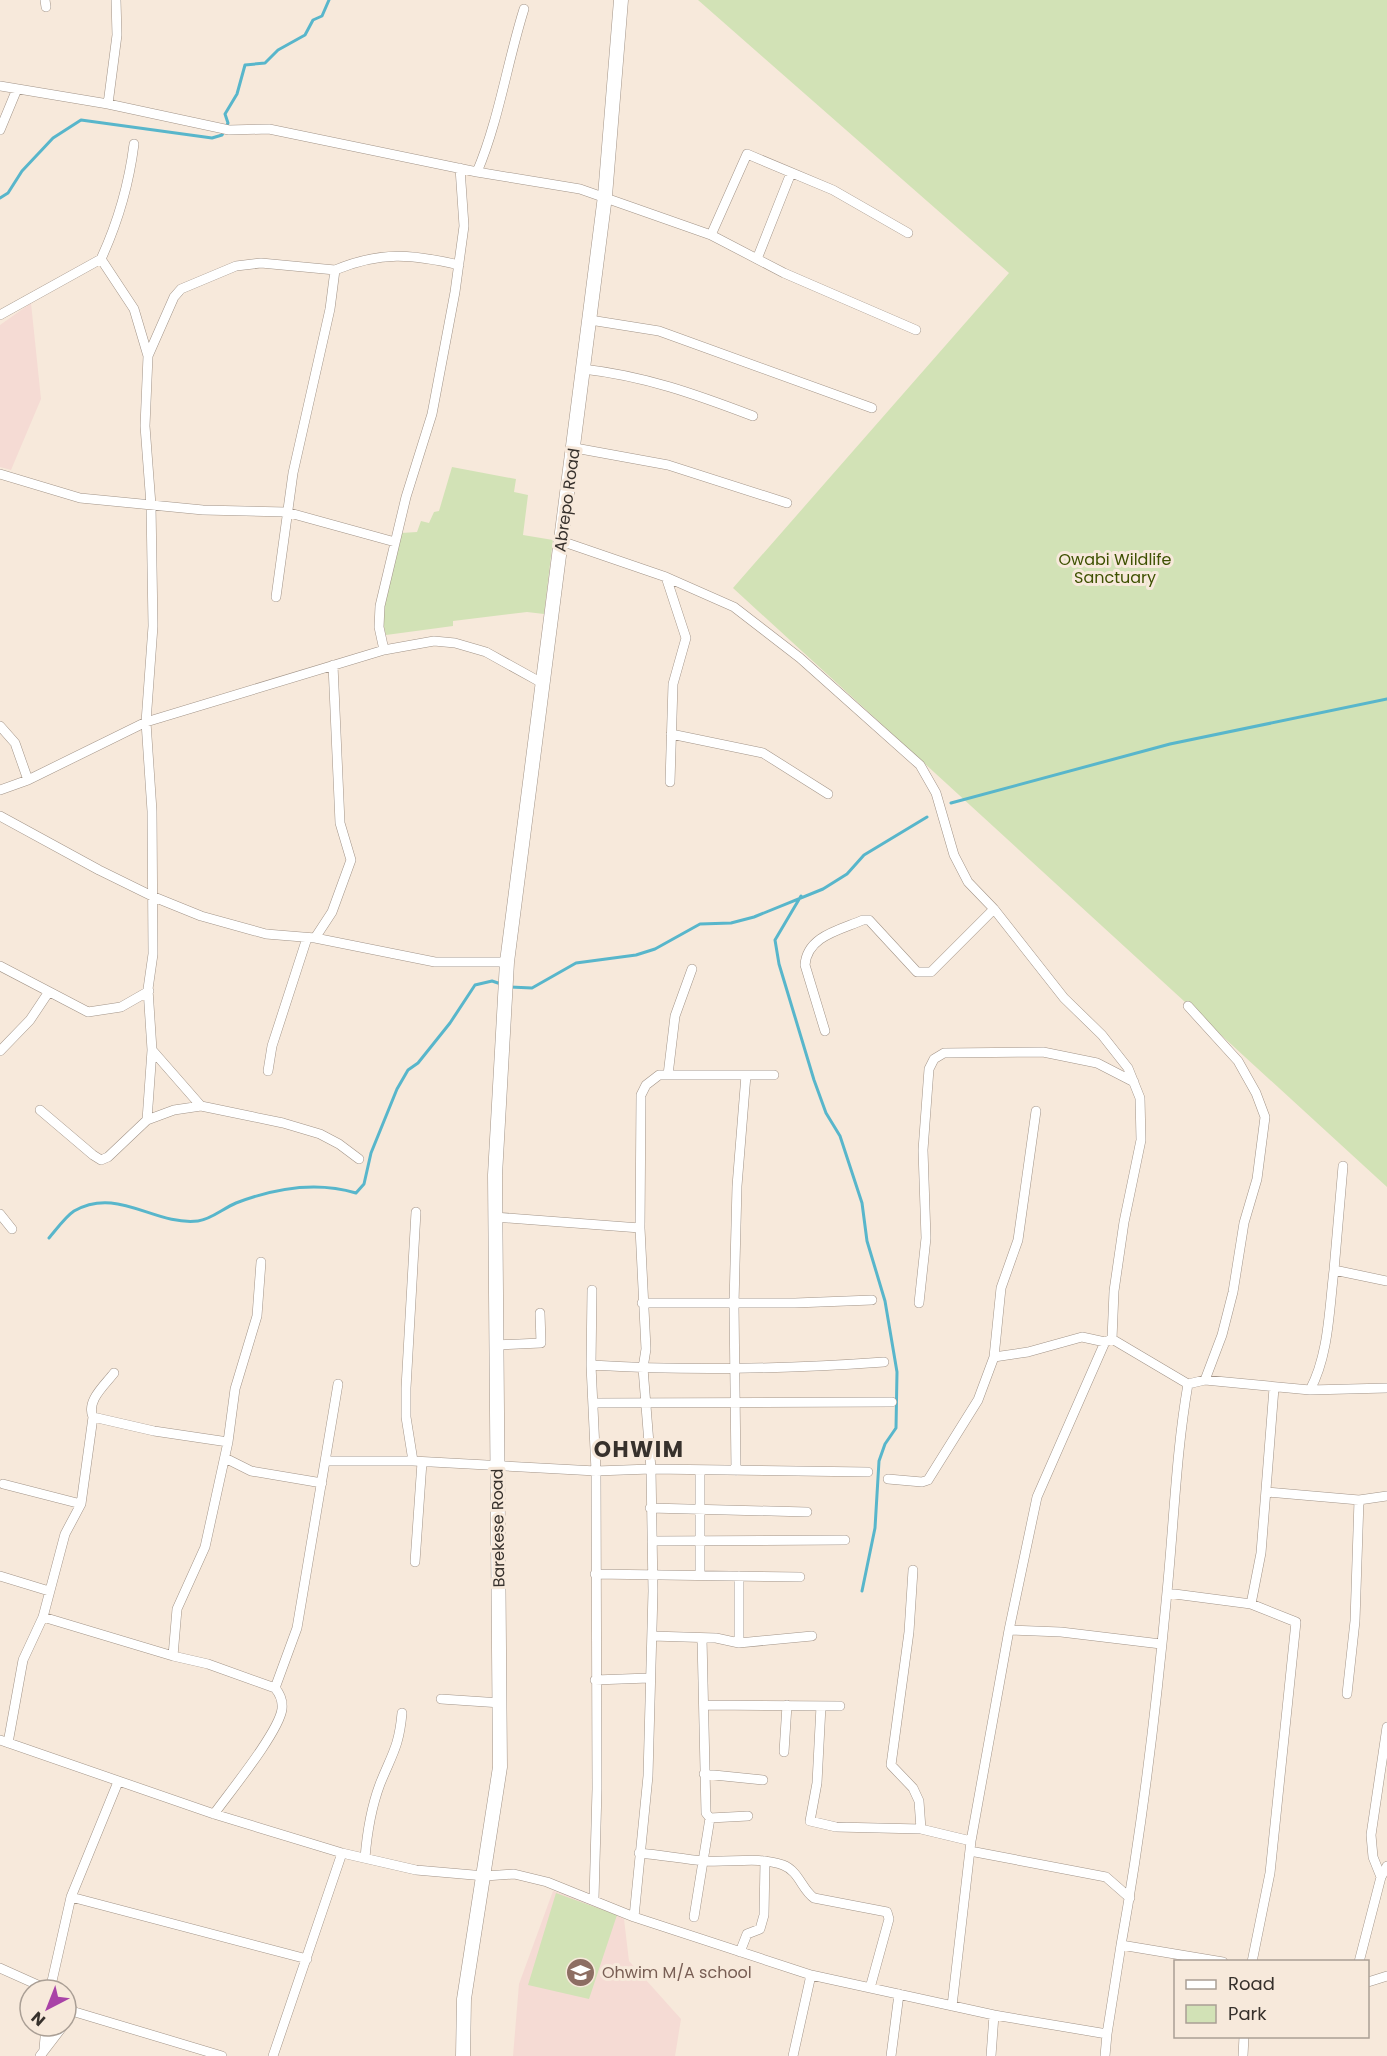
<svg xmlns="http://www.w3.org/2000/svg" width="1387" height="2056" font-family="Poppins,sans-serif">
  <rect width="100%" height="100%" fill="#f7e9db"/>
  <path fill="#f5dbd4" d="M31,303L41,399L11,470L0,467V325Z
    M553,1891L583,1899L624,1919L629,1961L681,2019L675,2056H513L519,1984Z"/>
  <path fill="#d2e2b6" d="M698,0H1387V1187L733,588L1009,273Z
    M452,467L516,479L514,492L528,495L523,535L553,540L544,614L527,612L453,621V626L386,635C377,610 395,558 401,533L417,532L421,521L429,523L434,512L439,511Z
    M556,1893L617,1915L589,1999L528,1985Z"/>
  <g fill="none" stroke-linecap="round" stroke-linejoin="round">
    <path stroke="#58b6cb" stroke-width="3" d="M0,198L8,193L22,171L53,138L81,120L212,138L222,135L228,123L225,114L237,94L245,65L265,63L278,50L305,35L313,20L322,16L329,0
      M951,803L1170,744L1387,699
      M801,896L775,940L779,964L814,1080L826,1113L840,1136L862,1203L867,1241L885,1301L897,1372L896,1428L885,1444L879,1461L875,1528L862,1591
      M510,987L532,988L576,963L636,955L655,949L700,924L731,923L754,917L823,889L847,874L864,855L927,817
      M49,1238C56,1230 65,1217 74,1211C118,1186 154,1226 198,1221C210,1220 224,1208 236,1203C275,1188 316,1181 356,1193L364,1184L371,1153L397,1089L408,1070L418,1063L450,1023L475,985L492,981L501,984"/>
    <defs>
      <path id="street" d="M45,0L46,7
        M0,86L108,104L229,130L269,129L477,172L580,189L711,235L784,273L916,330
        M108,104L117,35L116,0
        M0,130L17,89
        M134,144C129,184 118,222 101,259L134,309L148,356L145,426L151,505L153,626L146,722L152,811L153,954L148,989L152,1050L201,1106L283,1123L320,1134L339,1144L359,1159
        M477,172C499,120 507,63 524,9
        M711,235L747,154L833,190L908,233
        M757,259L791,173
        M0,315L101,259
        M590,320L659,331L872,408
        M148,356L174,297L181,289L236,266L261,263L335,270
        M583,369C645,376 695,394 753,416
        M575,448L668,465L787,503
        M0,474L80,498L203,510L286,512L395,542
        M561,541L666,577L734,607L800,658L920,765L936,793L954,855L968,882L994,909L1064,998L1102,1035L1128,1068L1140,1098L1141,1140L1124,1222L1114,1291L1112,1339
        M666,577L686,638L673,684L670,782
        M276,597L293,473L330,309L335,270C381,251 412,254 459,265
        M384,650L379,627L380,606L406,497L432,414L455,292L464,226L460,168
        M0,726L15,743L28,780
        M671,734L763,753L828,794
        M0,790L28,780L146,722L384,650L434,641L455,643L486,652L542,683
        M0,816L99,870L154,897L201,916L266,934L315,938L435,962H507
        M315,938L332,912L351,860L340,823L333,665
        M0,966L88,1012L121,1007L149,991
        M1188,1006L1238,1061L1256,1093L1265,1117L1257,1179L1244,1223L1233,1292L1222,1335L1205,1380
        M825,1031L805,965C807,936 840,930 863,920H869L917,972H931L994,909
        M0,1051L30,1020L48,993
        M268,1071L272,1046L307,938
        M668,1075L675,1016L692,969
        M40,1110L93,1155L101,1160L108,1157L147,1120L152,1050
        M1036,1111L1018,1240L1001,1288L994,1357L1028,1352L1082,1337L1105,1342L1112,1339L1188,1384
        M147,1120L174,1110L201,1106
        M416,1212L406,1388V1417L413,1461L596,1471L651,1469L868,1472
        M0,1214L12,1229
        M495,1217L640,1228
        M1334,1270L1343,1166
        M592,1290L591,1365L596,1471L597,1789L594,1899
        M642,1303H795L872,1300
        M919,1303L926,1238L923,1150L929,1069L934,1059L944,1053L1043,1052L1097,1063L1134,1082
        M496,1345L541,1343L540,1313
        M591,1365C689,1371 787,1369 884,1362
        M1310,1390L1387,1388
        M593,1403L892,1402
        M93,1417L154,1431L228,1442
        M225,1458L251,1471L322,1483
        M326,1461H413
        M700,1471V1575
        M736,1471L734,1304L737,1186L746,1075
        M888,1479L922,1482L928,1480L978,1400L994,1357
        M3,1484L81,1504
        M1266,1492L1359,1500L1387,1496
        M650,1508L807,1512
        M652,1541L845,1540
        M415,1562L422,1462
        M913,1570L909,1632L891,1765L913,1788L919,1801L921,1829
        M595,1574L800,1577
        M0,1576L49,1591
        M739,1576V1643
        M1167,1593L1251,1604L1296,1622L1270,1873L1252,1962
        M1251,1604L1261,1553L1274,1388
        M43,1617L173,1656
        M1009,1630L1061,1632L1161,1644
        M652,1636L716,1638L739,1643L812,1636
        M702,1638L706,1813L710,1818
        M595,1680L649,1678
        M275,1688L297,1628L338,1384
        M1347,1694L1355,1621L1359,1500
        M441,1699L501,1703
        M705,1705L840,1706
        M821,1706L817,1783L810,1821L836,1827L921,1829L971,1841
        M0,1740L214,1814L342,1853L416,1870L485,1876L514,1874L547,1882L634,1917L811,1975L994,2015L1107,2034L1121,1945L1223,1962
        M8,1743L23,1660L43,1617L65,1534L81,1504L93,1417C86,1401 104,1386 114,1373
        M784,1752L787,1705
        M704,1774L763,1780
        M214,1814C229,1793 279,1732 282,1709C283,1700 280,1694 275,1688L208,1664L173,1656L177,1609L205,1547L228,1442L235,1389L257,1316L261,1262
        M970,1851L1106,1877L1130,1898
        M639,1853C661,1855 683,1859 704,1861C730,1863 759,1856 783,1865C799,1871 802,1890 814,1898L887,1912L889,1919L870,1988
        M365,1858C367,1833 371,1808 380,1784C392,1754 399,1747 402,1713
        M1381,1877L1373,1857L1371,1835L1387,1727
        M71,1897L307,1959
        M634,1917L648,1776L653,1591L651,1469L643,1368L646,1349L640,1228L641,1095L646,1085L659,1075H774
        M694,1917L710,1818L748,1816
        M1121,1945C1142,1829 1156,1711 1167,1592C1174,1522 1176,1453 1188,1384L1205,1380L1310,1390C1329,1354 1329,1310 1334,1270L1387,1281
        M740,1952L747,1934L760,1929L764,1915L765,1861
        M1359,1962L1381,1877L1387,1866
        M0,1968L49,1990
        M1368,1982L1387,1976
        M50,1990L71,1897L118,1782
        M66,2005L75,2012L222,2056
        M952,2006L971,1841L1009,1630L1037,1497L1105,1342
        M44,2049L46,2026
        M40,2056L63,2026
        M273,2056L342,1853
        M793,2056L811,1975
        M891,2056L899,1994
        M991,2056L994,2015
        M1105,2056L1107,2034
        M1243,2056L1244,2036"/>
      <path id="secondary" d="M463,2056L464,1999L500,1767L495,1175L507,962L605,196L621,0"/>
    </defs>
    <use href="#street" stroke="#a29488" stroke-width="10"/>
    <use href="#secondary" stroke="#a29488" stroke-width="15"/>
    <use href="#street" stroke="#fff" stroke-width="9"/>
    <use href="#secondary" stroke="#fff" stroke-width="14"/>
  </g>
  <defs>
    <symbol id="school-disc" viewBox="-11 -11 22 22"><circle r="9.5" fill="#8d6e63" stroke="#f7e9db"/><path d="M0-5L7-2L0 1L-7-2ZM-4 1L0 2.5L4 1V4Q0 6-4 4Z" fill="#fff"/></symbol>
  </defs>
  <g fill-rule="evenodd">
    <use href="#school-disc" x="564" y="1956" width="33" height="33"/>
  </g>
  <g text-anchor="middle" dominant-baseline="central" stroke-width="6" stroke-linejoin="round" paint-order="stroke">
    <g font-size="16" fill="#37312c" stroke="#f7e9db">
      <text transform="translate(567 500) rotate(-82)">Abrepo Road</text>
      <text transform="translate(498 1528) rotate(-91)">Barekese Road</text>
    </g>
    <g font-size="16" fill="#3e5102" stroke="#f7e9db">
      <text x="1115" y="559">Owabi Wildlife<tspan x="1115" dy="18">Sanctuary</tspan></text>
    </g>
    <g font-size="16" fill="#785e54" stroke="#f7e9db" text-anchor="start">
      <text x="602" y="1972">Ohwim M/A school</text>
    </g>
    <g font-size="22" font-weight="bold" letter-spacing="1.5" fill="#37312c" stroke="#f7e9db">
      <text x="639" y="1449">OHWIM</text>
    </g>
  </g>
  <rect x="1174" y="1960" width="195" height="78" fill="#f7e9db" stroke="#aa9f95" stroke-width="1.5"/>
  <rect x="1186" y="1980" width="30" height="9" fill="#ffffff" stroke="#aa9f95" stroke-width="1.5"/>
  <text x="1228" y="1990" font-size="18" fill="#37312c">Road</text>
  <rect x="1186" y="2005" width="30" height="18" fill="#d2e2b6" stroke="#aa9f95" stroke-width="1.5"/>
  <text x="1228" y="2020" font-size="18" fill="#37312c">Park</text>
  <g transform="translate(48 2008) rotate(222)"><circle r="28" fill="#f7e9db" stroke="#aa9f95" stroke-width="1.5"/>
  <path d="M0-4.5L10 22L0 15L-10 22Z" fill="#a943a7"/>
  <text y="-9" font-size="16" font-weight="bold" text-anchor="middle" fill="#37312c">N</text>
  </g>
</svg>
